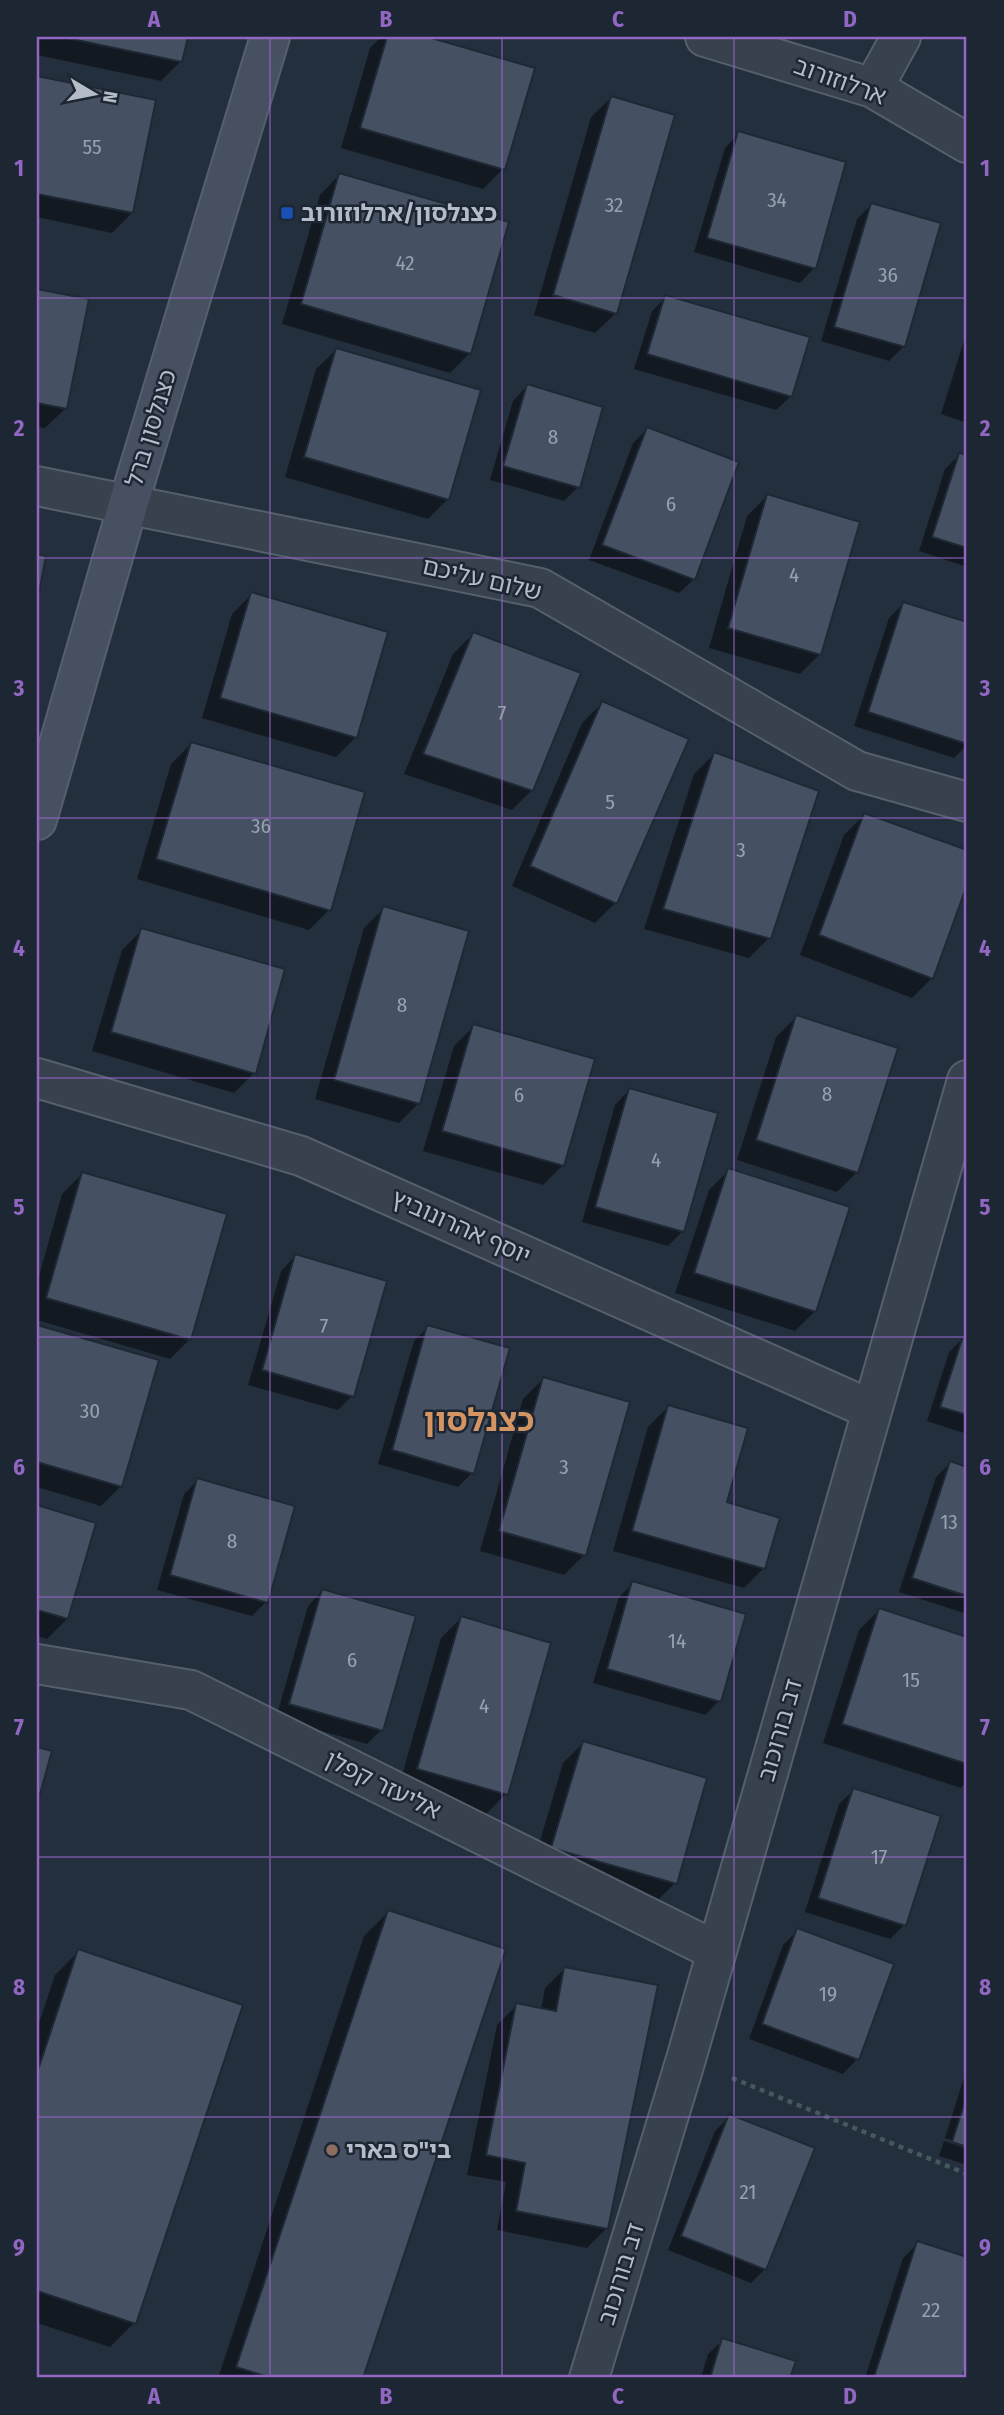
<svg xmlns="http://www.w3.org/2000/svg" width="1004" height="2415" font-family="'Fira Sans Condensed','Noto Sans Hebrew',sans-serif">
  <rect width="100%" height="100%" fill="#242f3e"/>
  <path fill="#0007" d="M37,37H186L181,61L161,81L37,55Z
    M381,37H421L532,69L503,169L483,189L341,148L370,48Z
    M37,77L154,102L132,213L112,233L37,217Z
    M611,98L673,116L615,314L595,333L534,315L591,117Z
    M739,133L814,268L800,283L694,252L725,148Z
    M339,175L470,353L450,373L282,324L320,195Z
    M871,205L904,346L889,361L821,341L857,219Z
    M37,290L87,301L65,409L45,428L37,427Z
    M666,297L791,396L776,410L634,369L652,311Z
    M967,331V423L941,414Z
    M336,350L448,499L428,519L285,477L316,369Z
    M527,386L578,487L564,501L490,480L513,401Z
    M647,429L694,579L679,593L589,560L633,443Z
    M959,455L967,457V567L919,551L945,469Z
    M767,496L820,654L800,674L709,648L747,516Z
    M252,594L356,737L336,757L202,718L232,614Z
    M903,604L967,624V745L954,758L854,726L889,618Z
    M473,634L532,790L512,810L404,774L453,654Z
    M602,703L686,739L615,903L595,923L512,886L582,723Z
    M191,744L329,910L309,930L137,879L171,764Z
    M714,754L769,938L749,958L644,929L694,774Z
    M864,815L967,852V879L932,978L912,998L800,955L844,835Z
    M384,908L419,1103L399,1123L315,1099L364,928Z
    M142,930L254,1073L234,1093L92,1051L122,950Z
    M796,1017L857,1172L837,1192L737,1160L776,1037Z
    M474,1026L563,1165L543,1185L423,1151L454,1046Z
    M629,1090L715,1115L682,1232L668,1246L582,1222L615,1105Z
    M729,1170L815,1311L795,1331L675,1293L709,1190Z
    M82,1174L190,1339L170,1359L37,1320V1283L62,1194Z
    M295,1256L352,1396L338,1410L248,1385L281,1271Z
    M37,1327L157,1361L121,1486L101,1506L37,1487Z
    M428,1327L472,1473L458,1487L378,1464L414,1341Z
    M963,1338L967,1339V1434L927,1421L949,1352Z
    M543,1379L584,1555L564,1575L480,1551L523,1399Z
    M668,1407L764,1568L744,1588L613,1551L648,1427Z
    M950,1463L967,1469V1614L899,1592L936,1477Z
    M198,1480L266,1602L252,1616L157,1590L184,1494Z
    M37,1507L94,1524L67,1619L47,1639L37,1636Z
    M633,1583L719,1701L705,1715L593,1683L619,1597Z
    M322,1591L381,1730L367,1744L276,1718L308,1606Z
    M879,1610L967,1639V1781L961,1788L823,1743L859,1630Z
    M461,1618L506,1794L486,1814L398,1789L441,1638Z
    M583,1743L675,1883L655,1903L532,1868L563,1763Z
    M854,1790L904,1925L890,1939L805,1912L839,1804Z
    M388,1912L503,1950L361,2378H218L364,1936Z
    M798,1930L857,2059L843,2074L749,2039L783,1945Z
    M79,1951L241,2006L134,2323L110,2347L37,2323V2029L55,1975Z
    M565,1968L607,2228L587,2248L497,2230L506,2182L467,2175L497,2025L517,2005L541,2010L545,1988Z
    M967,2068V2145L945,2138Z
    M730,2116L765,2269L751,2283L668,2250L715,2131Z
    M944,2141L967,2149V2165L939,2156Z
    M918,2243L967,2259V2357L960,2378H865L903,2258Z
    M723,2340L793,2362L788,2378H701L708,2354Z"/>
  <path fill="#455162" stroke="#1f2835" stroke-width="2" d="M62,37H188L182,62Z
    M387,37H428L535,68L505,170L360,128Z
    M37,76L156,100L133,213L37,194Z
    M611,96L675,115L617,314L553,295Z
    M738,131L846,162L816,269L707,238Z
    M339,173L509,222L471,354L301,304Z
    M871,203L941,223L905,347L834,327Z
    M37,289L89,299L67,409L37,403Z
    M665,295L810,337L792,397L647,354Z
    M336,348L481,390L449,500L304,457Z
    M527,384L603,407L580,488L503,466Z
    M647,427L739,462L695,580L602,545Z
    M959,453L967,455V548L932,537Z
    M767,494L860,522L821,655L728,628Z
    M37,554L46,556L37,603Z
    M251,592L388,632L357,738L220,698Z
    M903,602L967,622V744L868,712Z
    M473,632L581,673L533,791L423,754Z
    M602,701L689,739L617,904L530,866Z
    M191,742L365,792L331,911L156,859Z
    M714,752L819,791L771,939L663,909Z
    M864,813L967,850V885L933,979L819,935Z
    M383,906L469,931L420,1104L334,1080Z
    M141,928L285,969L256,1074L111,1032Z
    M796,1015L898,1048L858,1173L756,1140Z
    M473,1024L595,1059L564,1166L442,1131Z
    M629,1088L718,1113L684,1232L595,1207Z
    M728,1168L850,1207L816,1312L694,1273Z
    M82,1172L227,1214L191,1340L46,1298Z
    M295,1254L387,1281L354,1397L262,1370Z
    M37,1325L159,1360L122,1487L37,1462Z
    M427,1325L510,1348L474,1474L392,1450Z
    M963,1336L967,1337V1415L940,1407Z
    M543,1377L630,1402L586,1556L499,1531Z
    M668,1405L748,1428L727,1502L780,1518L765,1569L632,1531Z
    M950,1461L967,1467V1596L912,1578Z
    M197,1478L295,1506L268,1603L170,1575Z
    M37,1505L96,1523L68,1619L37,1610Z
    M632,1581L746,1614L721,1702L607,1669Z
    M322,1589L416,1616L383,1731L289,1704Z
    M879,1608L967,1637V1764L842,1724Z
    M461,1616L551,1643L508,1795L417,1769Z
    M583,1741L707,1778L677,1884L551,1848Z
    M37,1747L52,1751L37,1805Z
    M853,1788L941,1816L906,1926L818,1898Z
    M388,1910L506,1949L363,2378H271L236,2367Z
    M797,1928L894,1964L859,2060L762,2024Z
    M78,1949L243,2005L136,2324L37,2291V2073Z
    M564,1967L658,1985L608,2229L516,2211L525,2163L486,2155L516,2003L556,2011Z
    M967,2095V2147L952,2142Z
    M729,2114L815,2148L766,2270L681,2236Z
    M917,2241L967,2257V2363L962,2378L874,2377Z
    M722,2338L796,2361L790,2378H710Z"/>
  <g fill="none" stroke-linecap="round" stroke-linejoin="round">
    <defs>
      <path id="street" d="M705,37L873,88L967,143
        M873,88L901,37
        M37,486L540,588L857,771L967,802
        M37,1078L301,1156L872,1410
        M37,1664L191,1690L716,1951
        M589,2378L686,2059L967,1080"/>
      <path id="secondary" d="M37,820L128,505L270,37"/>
    </defs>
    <use href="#street" stroke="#565f6c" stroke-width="42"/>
    <use href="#secondary" stroke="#565f6c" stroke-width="42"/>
    <path stroke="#44595c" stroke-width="4.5" stroke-dasharray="5 5" stroke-linecap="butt" d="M732,2078L967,2174"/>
    <use href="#street" stroke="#38414e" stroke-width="38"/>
    <use href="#secondary" stroke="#465061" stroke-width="38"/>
  </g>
  <path fill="none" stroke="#9266c3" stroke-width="2" stroke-opacity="0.55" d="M270,37V2378M502,37V2378M734,37V2378M37,298H967M37,558H967M37,818H967M37,1078H967M37,1337H967M37,1597H967M37,1857H967M37,2117H967"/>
  <rect fill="#1a4fb4" stroke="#1d2633" stroke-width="2.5" x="280" y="206" width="14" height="14" rx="3.5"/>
  <circle fill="#8d6e63" stroke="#1d2633" stroke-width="2.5" cx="332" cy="2150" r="7"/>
  <g text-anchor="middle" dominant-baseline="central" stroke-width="5" stroke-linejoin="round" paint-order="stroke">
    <g font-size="21" fill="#98a1af">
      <text x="92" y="147">55</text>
      <text x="777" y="200">34</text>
      <text x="614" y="205">32</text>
      <text x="405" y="263">42</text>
      <text x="888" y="275">36</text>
      <text x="553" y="437">8</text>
      <text x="671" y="504">6</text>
      <text x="794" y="575">4</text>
      <text x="502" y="713">7</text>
      <text x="610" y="802">5</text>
      <text x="261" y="826">36</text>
      <text x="741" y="850">3</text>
      <text x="402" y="1005">8</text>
      <text x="827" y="1094">8</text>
      <text x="519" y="1095">6</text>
      <text x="656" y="1160">4</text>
      <text x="324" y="1326">7</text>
      <text x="90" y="1411">30</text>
      <text x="564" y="1467">3</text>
      <text x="949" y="1522">13</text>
      <text x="232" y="1541">8</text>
      <text x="677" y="1641">14</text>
      <text x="352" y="1660">6</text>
      <text x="911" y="1680">15</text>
      <text x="484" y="1706">4</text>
      <text x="879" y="1857">17</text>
      <text x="828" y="1994">19</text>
      <text x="748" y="2192">21</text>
      <text x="931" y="2310">22</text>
    </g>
    <g font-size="24" fill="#b4bcc9" stroke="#1d2633">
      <text transform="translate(840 81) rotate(20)">ארלוזורוב</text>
      <text transform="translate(151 428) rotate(-73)">כצנלסון ברל</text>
      <text transform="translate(482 579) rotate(13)">שלום עליכם</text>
      <text transform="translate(461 1227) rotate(24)">יוסף אהרונוביץ</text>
      <text transform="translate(780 1730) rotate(-74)">דב בורוכוב</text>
      <text transform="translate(383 1785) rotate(26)">אליעזר קפלן</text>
      <text transform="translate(621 2274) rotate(-73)">דב בורוכוב</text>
    </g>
    <g font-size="24" font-weight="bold" fill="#b4bcc9" stroke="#1d2633" text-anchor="start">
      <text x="301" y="213">כצנלסון/ארלוזורוב</text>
      <text x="346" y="2150">בי"ס בארי</text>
    </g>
    <g font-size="32" font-weight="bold" fill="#d59563" stroke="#1d2633">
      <text x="479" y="1420">כצנלסון</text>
    </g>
  </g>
  <rect width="1004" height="2415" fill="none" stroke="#1d2633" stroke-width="77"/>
  <g transform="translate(94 94) rotate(100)" stroke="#1d2633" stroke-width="5" paint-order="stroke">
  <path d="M0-5L12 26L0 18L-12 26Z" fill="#b4bcc9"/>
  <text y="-10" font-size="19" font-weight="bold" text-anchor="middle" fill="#b4bcc9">N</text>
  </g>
  <rect x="38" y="38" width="927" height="2338" fill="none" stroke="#9266c3" stroke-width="2.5"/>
  <g font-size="23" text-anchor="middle" font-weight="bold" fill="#9266c3">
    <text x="154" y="27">A</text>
    <text x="386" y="27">B</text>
    <text x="618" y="27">C</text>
    <text x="850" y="27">D</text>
    <text x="19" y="176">1</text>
    <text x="985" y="176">1</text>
    <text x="19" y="436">2</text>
    <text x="985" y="436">2</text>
    <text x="19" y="696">3</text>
    <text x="985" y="696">3</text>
    <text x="19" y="956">4</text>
    <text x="985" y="956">4</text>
    <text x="19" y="1215">5</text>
    <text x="985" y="1215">5</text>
    <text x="19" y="1475">6</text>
    <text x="985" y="1475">6</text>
    <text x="19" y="1735">7</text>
    <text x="985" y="1735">7</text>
    <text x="19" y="1995">8</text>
    <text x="985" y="1995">8</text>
    <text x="19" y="2255">9</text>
    <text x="985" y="2255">9</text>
    <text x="154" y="2404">A</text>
    <text x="386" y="2404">B</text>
    <text x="618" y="2404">C</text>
    <text x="850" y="2404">D</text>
  </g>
</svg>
